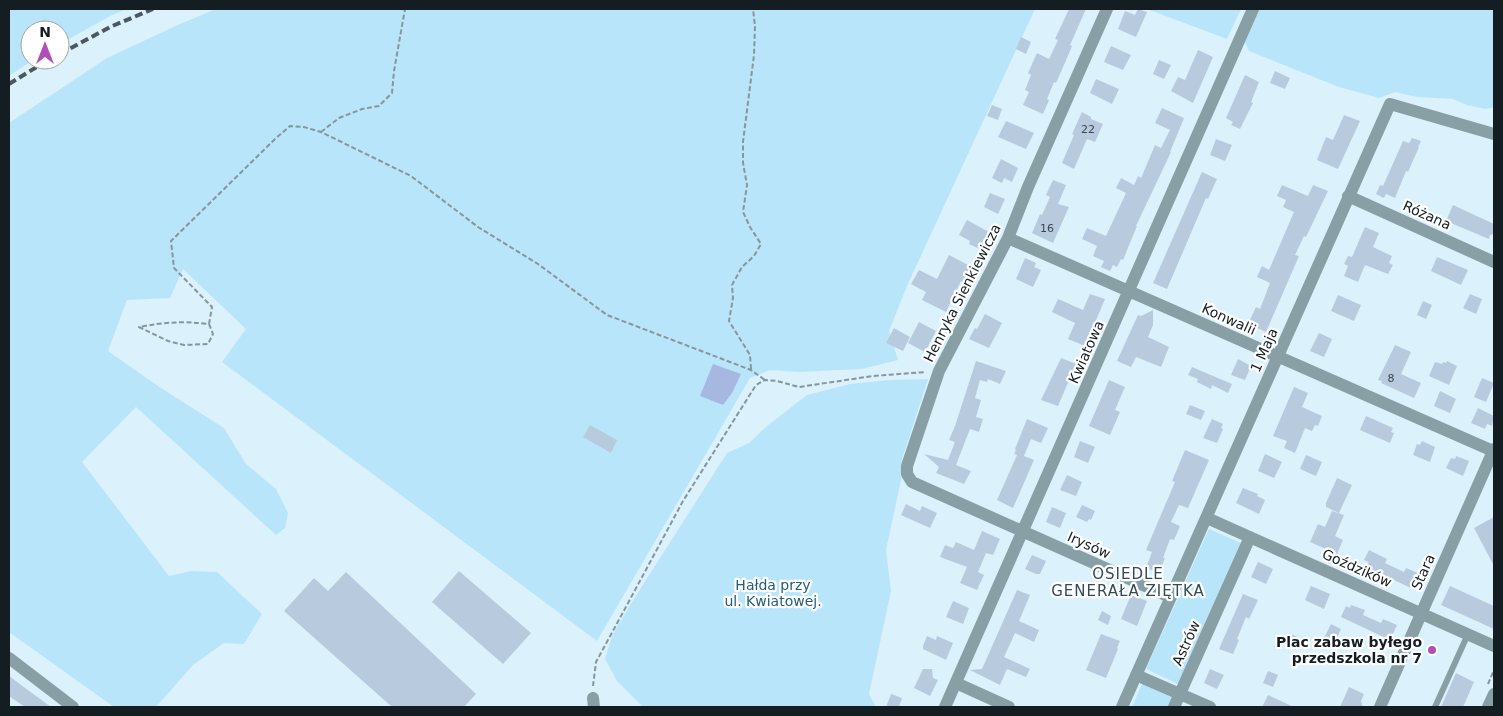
<svg xmlns="http://www.w3.org/2000/svg" width="1503" height="716" font-family="'DejaVu Sans',sans-serif">
  <rect width="100%" height="100%" fill="#dbf1fc"/>
  <path fill="#b9e5fb" d="M9,9H127L112,15L60,44V30H30V60H33L9,76Z
    M216,9H1035L907,286L889,331L898,360L862,369L798,372L770,370L750,378L597,641L222,362L246,329L183,269L170,298L127,300L108,351L161,388L224,428L246,464L276,489L288,513L285,528L276,535L136,407L82,462L169,576L191,571L217,572L262,614L244,644L224,643L193,665L156,707H114L9,632V123L107,58L180,24Z
    M1147,9H1241L1227,39Z
    M1259,9H1494V107L1486,109L1467,105L1453,99L1417,97L1395,92L1379,98L1339,87L1249,51L1245,42Z
    M928,379L902,459L901,480L886,550L891,591L869,694L876,707H643L617,681L605,659L612,636L630,605L727,453L749,443L767,426L807,395L850,384L890,380Z
    M1209,529L1241,543L1178,684L1146,669Z
    M1142,684L1173,697L1169,707H1132Z"/>
  <path fill="#a6b7e0" d="M713,364L741,374L732,393L723,405L700,396Z"/>
  <path fill="#b8cbde" d="M1069,9H1086L1070,45L1072,46L1064,65L1056,83L1054,82L1047,99L1049,100L1043,114L1023,105L1029,92L1025,90L1031,75L1028,73L1037,53L1049,59L1058,40L1055,39Z
    M1138,9L1147,12L1136,37L1118,29L1125,11L1135,15Z
    M1021,37L1031,42L1026,54L1016,49Z
    M1111,46L1131,55L1123,70L1104,62Z
    M1198,50L1213,57L1193,103L1171,91L1178,77L1185,80Z
    M1159,60L1171,65L1164,79L1153,74Z
    M1275,71L1290,78L1285,89L1270,83Z
    M1245,75L1259,82L1251,102L1253,103L1240,129L1231,125L1233,122L1226,118Z
    M1096,79L1119,89L1112,104L1090,93Z
    M992,105L1002,109L998,120L987,116Z
    M1162,108L1184,118L1170,152H1171L1136,226H1137L1123,260L1121,259L1117,267L1113,265L1110,271L1101,267L1104,261L1093,256L1097,246L1082,239L1087,228L1106,236L1126,193L1116,188L1121,178L1134,185L1138,176L1141,178L1155,145L1161,148L1170,130L1155,123Z
    M1082,112L1091,117V119L1103,124L1095,142L1087,139L1074,169L1062,163L1074,135L1072,134Z
    M1344,115L1360,121L1338,169L1317,160L1326,137L1333,140Z
    M1006,121L1034,133L1026,149L998,137Z
    M1412,138L1421,141L1418,147H1419L1408,172L1406,171L1395,198L1386,194L1384,198L1376,194L1380,185L1383,186L1403,141L1409,143Z
    M1216,139L1232,145L1225,161L1210,155Z
    M1001,159L1018,168L1012,182L1004,178L1002,183L992,178Z
    M1202,172L1217,179L1208,199L1206,198L1167,289L1153,283Z
    M1053,180L1066,185L1058,204L1069,207L1053,243L1032,233L1040,214L1042,215L1050,197L1046,195Z
    M1282,185L1308,196L1313,185L1328,191L1306,237L1304,236L1295,255L1299,256L1266,332L1248,324L1256,307L1260,309L1270,283L1257,277L1262,266L1269,270L1294,212L1283,207L1286,200L1277,196Z
    M990,193L1005,199L998,214L984,207Z
    M1453,205L1494,224V234L1490,235L1489,239L1446,221Z
    M967,220L989,232L980,249L969,244L970,241L959,235Z
    M1365,227L1379,233L1373,247L1392,256L1389,263L1393,265L1388,274L1365,265L1358,282L1344,276L1348,266L1344,264L1348,256L1352,257Z
    M949,255L972,267L969,273H967L963,282L961,281L946,312L922,300L926,292L911,284L919,270L937,279Z
    M1437,257L1468,270L1461,285L1431,271Z
    M1025,258L1036,263L1034,267L1041,270L1033,287L1016,279Z
    M1090,294L1105,299L1085,346L1068,339L1075,323L1052,312L1058,299L1083,310Z
    M1470,294L1482,299L1476,314L1463,308Z
    M1338,295L1361,305L1354,321L1331,311Z
    M1423,301L1432,305L1426,319L1417,315Z
    M1153,310V325L1148,337L1169,347L1161,367L1136,357L1131,367L1117,361L1138,315L1141,316Z
    M985,314L1002,323L989,348L969,339L975,328L977,329Z
    M919,322L936,331L925,352L908,343Z
    M894,328L910,337L903,351L886,343Z
    M1319,333L1332,339L1324,357L1310,351Z
    M1395,345L1411,352L1401,374L1421,383L1414,398L1381,383L1382,381L1378,380Z
    M1061,358L1076,364L1058,406L1041,400Z
    M1238,359L1251,366L1245,380L1231,375Z
    M976,361L1006,371L1000,384L988,379L987,382L980,380L975,398L981,400L976,417L983,419L979,432L970,429L956,465L971,471L964,484L936,473L939,467L924,454L948,460L955,442L949,440L955,426Z
    M1447,361L1457,366L1449,385L1429,376L1435,362L1442,364L1443,362L1446,363Z
    M1192,367L1232,384L1228,393L1212,385L1211,389L1197,382L1198,379L1188,375Z
    M1482,378L1494,383L1486,402L1474,397Z
    M1109,380L1125,387L1115,410L1120,412L1110,435L1089,426Z
    M1294,387L1308,393L1302,407L1322,416L1318,426L1315,425L1312,431L1305,428L1295,453L1284,448L1287,441L1273,436Z
    M1440,391L1456,399L1450,413L1434,406Z
    M1190,405L1205,411L1201,420L1186,414Z
    M1478,408L1494,416L1492,426L1487,424L1485,429L1471,423Z
    M1366,416L1393,428L1391,432L1394,433L1390,443L1360,430Z
    M1027,419L1048,428L1041,443L1031,439L1024,456L1034,460L1013,508L997,500L1017,455L1014,454L1016,450L1015,449Z
    M1212,419L1223,424L1221,428L1223,429L1217,443L1203,438Z
    M590,425L617,440L611,453L583,437Z
    M1080,441L1095,447L1088,463L1074,457Z
    M1422,441L1435,447L1430,462L1413,455L1417,444L1420,445Z
    M1185,450L1209,460L1188,508L1179,505L1171,522L1180,526L1174,540L1170,539L1163,558H1165L1159,573L1146,568L1152,552L1146,550L1175,482L1172,481Z
    M1265,454L1282,462L1274,478L1258,471Z
    M1306,455L1322,462L1316,476L1300,469Z
    M1456,456L1469,461L1463,476L1446,468L1451,458L1455,459Z
    M1067,475L1082,482L1076,496L1060,490Z
    M1337,478L1352,485L1339,513L1326,507V503Z
    M1243,488L1258,494L1257,496L1265,500L1259,514L1236,503Z
    M906,504L920,511L922,506L937,513L930,528L901,515Z
    M1082,505L1095,511L1091,520L1089,519L1087,522L1076,517Z
    M1052,507L1066,513L1060,528L1046,522Z
    M1332,511L1344,515L1335,536L1343,540L1337,554L1310,542L1318,524L1325,527Z
    M1494,517V566L1474,528Z
    M982,531L1000,539L993,555L986,553L978,572L984,575L977,590L960,583L967,567L940,557L945,545L953,548L956,542L974,550Z
    M1369,550L1387,559L1385,563L1404,572L1406,568L1420,574L1413,589L1366,567L1369,562L1364,560Z
    M1032,555L1046,561L1040,574H1036L1025,569Z
    M1258,562L1273,569L1266,584L1251,577Z
    M459,571L531,633L503,664L432,602Z
    M346,572L476,694L464,707H392L284,611L314,578L328,591Z
    M1311,586L1330,594L1324,609L1305,600Z
    M1450,586L1494,606V629L1441,605Z
    M1017,590L1030,595L1019,621L1039,630L1034,642L1015,633L1004,657L1030,669L1026,677L1007,669L1000,685L970,670L982,669Z
    M1243,594L1258,600L1249,619L1246,617L1237,639L1239,640L1233,654L1219,649Z
    M1131,595L1147,601L1137,626L1121,619Z
    M953,601L969,608L963,624L946,617Z
    M1351,605L1365,610L1363,615L1381,623L1383,619L1397,625L1390,640L1341,617L1346,606L1350,608Z
    M1102,611L1111,616L1108,625L1098,620Z
    M1331,624L1341,629L1334,645L1323,640Z
    M1289,633L1300,638L1295,649L1284,644Z
    M1101,634L1120,641L1117,648L1118,649L1106,678L1086,670Z
    M927,636L936,640L937,636L953,643L946,660L923,649V646Z
    M923,669H932L933,678L938,680L930,696L914,688Z
    M1210,669L1224,675L1217,689L1204,683Z
    M1268,671L1278,675L1273,687L1263,683Z
    M1456,673L1474,682L1463,707H1441Z
    M9,676L51,707H25L9,696Z
    M1349,687L1364,694L1361,701L1363,707H1340Z
    M891,694L902,698L899,707H886Z
    M1268,695L1294,707H1262Z"/>
  <g fill="none" stroke-linecap="round" stroke-linejoin="round">
    <path stroke="#85969e" stroke-width="2" stroke-dasharray="5 2.5" stroke-linecap="butt" d="M321,132L339,118L362,109L379,106L392,93L394,71L405,9
      M209,324L213,334L208,344L184,345L168,341L139,327C165,322 183,321 209,324L212,307L174,268L171,241L275,139L290,126L304,127L321,132L411,176L478,227L538,264L607,315L751,370L765,380
      M751,369L750,355L729,321L733,298L732,285L742,267L754,256L761,244L750,227L743,212L747,185L743,163V142L754,55L755,26L753,9
      M1488,684L1494,670
      M593,686L596,662L627,605L683,501L756,385L765,380L777,381L799,387L873,376L926,372"/>
    <path stroke="#88a0a5" stroke-width="6" d="M1435,707L1468,634"/>
    <path stroke="#88a0a5" stroke-width="12" d="M1107,9L1028,187L1008,238L939,371L907,466V474L912,482L1170,597
      M1348,196L1494,262
      M1008,238L1493,451
      M1207,518L1494,646
      M9,658L73,707
      M1136,675L1210,707
      M956,683L1009,707
      M593,698L594,707
      M945,707L1253,9
      M1122,707L1390,104L1494,134
      M1174,707L1250,537
      M1380,707L1494,449"/>
    <path stroke="#88a0a5" stroke-width="12" d="M1488,707L1494,694"/>
    <path stroke="#4b585f" stroke-width="4" stroke-dasharray="8 4" stroke-linecap="butt" d="M60,54L110,27L153,9
      M9,84L48,60"/>
  </g>
  <circle fill="#af50b8" stroke="#fff" stroke-width="2" cx="1432" cy="650" r="5"/>
  <g text-anchor="middle" dominant-baseline="central" stroke-width="4.5" stroke-linejoin="round" paint-order="stroke">
    <g font-size="11" fill="#3c4851">
      <text x="1088" y="129">22</text>
      <text x="1047" y="228">16</text>
      <text x="1391" y="378">8</text>
    </g>
    <g font-size="14" fill="#131d22" stroke="#fff">
      <text transform="translate(1427 215) rotate(24)">Różana</text>
      <text transform="translate(962 293) rotate(-63)">Henryka Sienkiewicza</text>
      <text transform="translate(1229 319) rotate(24)">Konwalii</text>
      <text transform="translate(1264 350) rotate(-66)">1 Maja</text>
      <text transform="translate(1086 352) rotate(-66)">Kwiatowa</text>
      <text transform="translate(1089 545) rotate(24)">Irysów</text>
      <text transform="translate(1357 568) rotate(24)">Goździków</text>
      <text transform="translate(1423 572) rotate(-66)">Stara</text>
      <text transform="translate(1186 643) rotate(-66)">Astrów</text>
    </g>
    <g font-size="14" fill="#225e77" stroke="#fff">
      <text x="773" y="585">Hałda przy<tspan x="773" dy="16">ul. Kwiatowej.</tspan></text>
    </g>
    <g font-size="14" font-weight="bold" fill="#131d22" stroke="#fff" text-anchor="end">
      <text x="1422" y="642">Plac zabaw byłego<tspan x="1422" dy="16">przedszkola nr 7</tspan></text>
    </g>
    <g font-size="15" letter-spacing="1" fill="#344b56" stroke="#fff">
      <text x="1128" y="574">OSIEDLE<tspan x="1128" dy="17">GENERAŁA ZIĘTKA</tspan></text>
    </g>
  </g>
  <rect width="1503" height="716" fill="none" stroke="#131d22" stroke-width="20"/>
  <g transform="translate(45 45)"><circle r="24" fill="#ffffff" stroke="#a1a5a7"/>
  <path d="M0-4L9 19L0 12L-9 19Z" fill="#af50b8"/>
  <text y="-8" font-size="14" font-weight="bold" text-anchor="middle" fill="#131d22">N</text>
  </g>
</svg>
